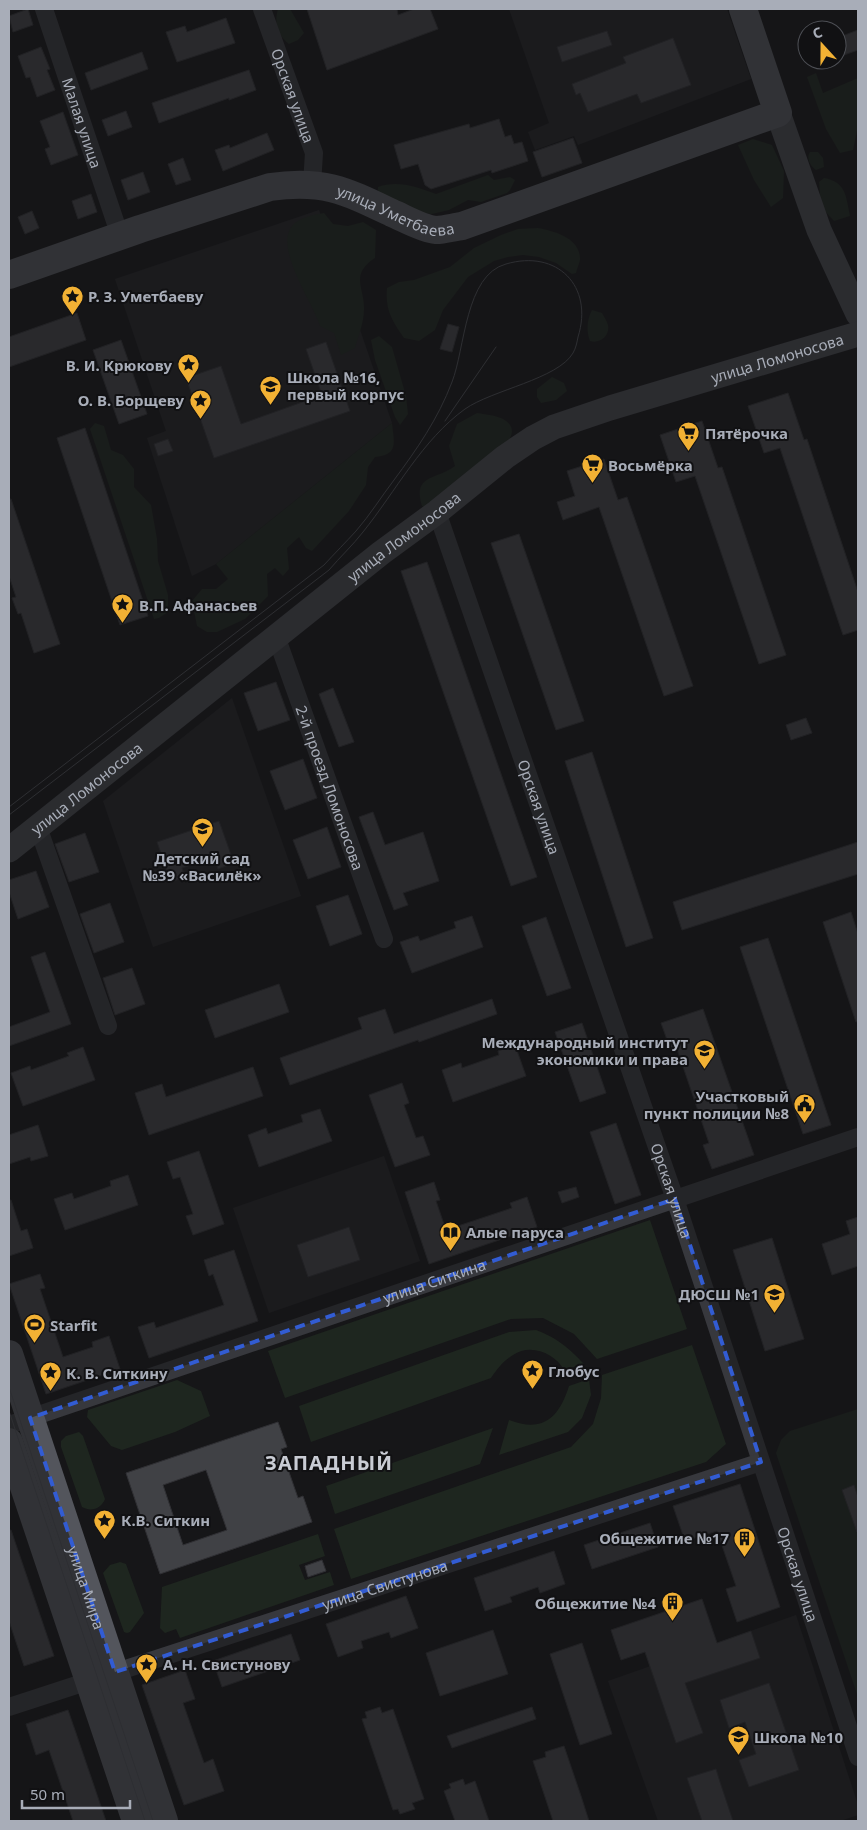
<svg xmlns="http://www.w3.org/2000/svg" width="867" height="1830" font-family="'Noto Sans',sans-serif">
  <rect width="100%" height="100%" fill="#161618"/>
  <path fill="#222225" d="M509,9H727L751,79L578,145L574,136L535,150L528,132L549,123Z
    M319,210L392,423L216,564L192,576L147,438L166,431L115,279Z
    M232,698L301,896L153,947L103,801Z
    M384,1156L420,1261L269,1313L233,1208Z
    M796,1615L858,1805V1815L840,1821H658L608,1681Z"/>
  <path fill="#1e261f" d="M278,9H290L304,33L298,40L289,44C277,35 274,23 278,9Z
    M816,73L823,93L858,78V126L853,150L840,153L826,129L807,77Z
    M753,139L772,145L784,171L783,198L771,207L754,180L738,145Z
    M810,152H818L823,158L824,167L816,170C810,166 806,158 810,152Z
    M488,175L494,180L510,177L515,180L510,190L507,193L481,202L468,200L449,210L432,214L418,213L378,193V187C398,180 416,187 436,194Z
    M824,178C846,182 846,196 850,216L834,221L821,207L819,182Z
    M324,213L333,224L348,226L363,222L376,230L375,258C349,275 365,288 364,310C364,322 358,337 355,348L341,355L334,333L320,326C313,303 274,248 292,226C299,217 314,215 324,213Z
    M538,228C554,231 581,238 580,260C579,264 577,269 576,273L572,274L556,263L539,257L523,255L508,257L494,261L468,277L443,310L435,330L419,341L404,338C392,321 385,310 387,288L399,282L414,280L450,267L474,248L501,235L518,229Z
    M592,310L602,313C604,317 607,321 608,325C610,336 600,344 590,341C586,331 587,319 592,310Z
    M379,336L392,347L406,396L408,414L400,425L395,417L375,360L371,340Z
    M552,377L564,383L567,391L556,400L541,403L537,397V389Z
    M477,413C488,415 511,416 512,431C512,435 509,440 508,444L429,509L422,506C412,474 437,480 455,466L449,446L457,424Z
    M95,423L104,426L111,450L123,455L134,469V487L151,505L157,539L158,561L168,595V612L159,618L154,619L90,429Z
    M392,423C394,442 399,455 375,457L368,467L366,485L349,511L312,551L306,548L299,537L287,548L289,569L283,576L275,568L267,574L268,596L245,619L217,632H207L197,626L192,601L202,589H216L228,579L216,564Z
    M650,1220L687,1329L597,1359L574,1334L543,1318L511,1319L285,1398L268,1351Z
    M536,1330C557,1338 568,1347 584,1364L564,1370C555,1353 530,1343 513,1355C503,1361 497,1369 491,1378L311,1442L299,1406L509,1332Z
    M692,1345L726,1444L706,1462L351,1579L334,1529L571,1447L593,1424L601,1398L602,1375Z
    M589,1379L591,1395L582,1418L568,1432L499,1455L509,1420C543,1433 559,1418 569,1386Z
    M177,1380L201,1391L210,1416L175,1432L122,1450L111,1446L87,1417L88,1410Z
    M858,1409V1697L776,1453L781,1440L790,1431Z
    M493,1428L480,1464L335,1514L326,1486Z
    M79,1432L83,1436L105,1499C101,1509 91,1512 82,1507L61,1447V1441L66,1436Z
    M318,1534L325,1556L299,1565L305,1580L330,1572L334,1585L180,1638L176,1629L165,1633L160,1628L162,1587Z
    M120,1562L126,1564L144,1613L130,1632L127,1633L124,1632L103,1573L110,1565Z"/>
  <path fill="#404145" stroke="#303034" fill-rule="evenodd" d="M28,9L33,25L13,32L9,16Z
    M307,9H397L398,15L414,9H430L438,29L327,70Z
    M226,18L235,43L177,62L166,32L185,26L187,32Z
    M858,30V50L841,56L837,45V38Z
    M607,31L612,45L562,62L557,47Z
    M673,38L691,85L641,103L637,94L588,112L580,93L576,95L572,84L626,63L623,57Z
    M41,47L50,69L47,70L55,90L37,97L30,77L26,78L18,56Z
    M142,52L148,69L91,90L85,73Z
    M249,70L256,90L229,100V98L159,123L152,103Z
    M126,111L132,127L108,136L102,120Z
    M63,112L78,155L51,165L45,149L50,147L40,121Z
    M499,119L505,137L511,135L514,144L522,142L528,161L492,173L491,170L431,189L425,185L418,164L401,169L394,145L469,124L470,128Z
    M267,133L274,150L223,171L215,150L229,145L230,148Z
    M573,138L582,163L542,177L533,152Z
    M183,158L191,180L176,185L168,164Z
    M143,172L150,192L128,200L121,180Z
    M91,194L97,212L78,219L72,201Z
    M32,211L39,228L25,234L18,217Z
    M77,313L86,340L9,367V337Z
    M448,324L459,327L452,352L440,349Z
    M121,340L147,414L119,424L93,350Z
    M326,342L350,411L214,458L186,378L221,366L241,424L322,395L306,349Z
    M788,393L804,440L807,439L858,592V630L843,635L780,448L764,453L748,406Z
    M702,421L718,468L722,467L786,655L759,664L695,476L676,482L660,435Z
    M85,428L148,616L120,625L57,438Z
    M168,439L173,451L158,456L154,444Z
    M604,459L618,500L627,497L693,686L664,696L599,507L563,520L557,502L575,496L567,471Z
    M9,499H11L60,644L34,653L21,613L18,614L12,598L16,597L9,576Z
    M519,534L584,721L556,730L491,543Z
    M427,562L537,877L511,886L401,571Z
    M276,682L290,720L258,731L244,693Z
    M333,688L354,742L339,747L319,694Z
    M806,718L812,733L791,740L786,725Z
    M592,752L653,938L626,947L565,761Z
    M303,759L317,798L285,810L270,771Z
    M373,812L385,845L423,832L439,881L403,893L408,905L394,910L359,817Z
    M219,821L234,863L218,869L214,857L182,868L185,877L171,882L157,842Z
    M327,827L341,867L308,879L293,840Z
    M85,833L99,872L69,882L55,844Z
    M858,842V874L682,930L673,902Z
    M36,871L49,907L18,919L9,892V880Z
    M348,895L362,934L330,946L316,906Z
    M110,903L124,942L94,953L80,914Z
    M851,912L858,934V1021L856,1022L823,922Z
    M472,916L483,947L412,973L400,942L418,936L420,941L456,928L454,922Z
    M546,917L571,988L547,996L522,926Z
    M768,938L831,1125L803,1134L740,947Z
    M45,952L71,1024L9,1046V1027L50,1012L31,957Z
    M132,968L145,1004L115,1015L103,978Z
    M279,984L289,1012L215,1038L205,1010Z
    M492,999L497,1014L419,1042L418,1040L290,1085L280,1058L362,1029L358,1018L385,1009L394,1034Z
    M703,1009L754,1155L712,1169L703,1145L709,1143L676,1046L670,1048L661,1023Z
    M582,1023L606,1093L580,1102L555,1032Z
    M515,1045L526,1076L453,1102L442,1070L461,1063L462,1068L499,1055L498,1051Z
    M83,1047L95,1080L23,1106L11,1073L30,1066L31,1070L69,1056L67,1053Z
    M253,1067L263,1096L149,1135L135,1093L162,1084L166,1097Z
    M402,1083L409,1103L404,1105L416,1138L423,1136L430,1155L395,1167L369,1095Z
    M320,1109L332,1141L259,1167L248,1135L266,1128L268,1134L303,1122L301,1115Z
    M616,1123L641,1195L615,1204L590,1132Z
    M38,1125L48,1156L31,1161L30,1157L9,1164V1135Z
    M199,1151L224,1224L193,1235L186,1216L193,1214L180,1177L173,1179L167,1162Z
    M128,1175L138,1205L65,1230L54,1199L72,1193L74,1199L111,1186L110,1181Z
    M434,1182L440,1200L436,1201L446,1230L512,1208L510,1203L527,1197L537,1227L429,1264L405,1192Z
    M576,1187L579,1197L562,1203L558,1192Z
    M9,1200H11L21,1231L27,1229L33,1248L9,1256Z
    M858,1217V1266L832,1275L822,1244L850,1234L846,1221Z
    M349,1227L360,1260L308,1277L297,1245Z
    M772,1238L804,1339L765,1351L733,1250Z
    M234,1250L258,1321L149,1358L138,1327L154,1322L156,1328L224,1305L213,1274L209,1276L204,1260Z
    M40,1274L45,1288L40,1289L63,1357L93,1347L92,1342L109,1336L120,1369L46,1394L9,1284Z
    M278,1422L287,1447L281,1449L298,1498L303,1496L312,1522L160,1574L126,1473ZM206,1470L227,1530L183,1545L163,1485Z
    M740,1484L780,1607L737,1622L726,1589L736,1586L717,1531L685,1541L673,1506Z
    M854,1485L858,1497L857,1532L842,1490Z
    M650,1523L658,1547L592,1569L584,1545Z
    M9,1530H11L54,1656L24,1666L9,1621Z
    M554,1551L565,1584L540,1593L538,1587L510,1597L512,1602L485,1611L474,1578Z
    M322,1560L326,1571L308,1577L305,1566Z
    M406,1596L418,1628L391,1638L389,1632L361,1641L363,1648L338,1657L326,1624Z
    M702,1599L717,1643L751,1631L760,1658L685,1683L703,1733L676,1743L645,1652L621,1660L611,1630Z
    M493,1630L508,1674L440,1696L426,1653Z
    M291,1634L300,1660L222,1687L213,1661Z
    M582,1643L612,1734L580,1745L550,1654Z
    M185,1670L195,1699L183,1703L204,1763L213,1759L224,1791L184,1805L142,1685Z
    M769,1683L799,1770L749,1787L739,1760L756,1754L745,1722L729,1728L720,1700Z
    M380,1707L382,1713L393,1709L424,1799L412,1803L415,1809L400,1814L398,1809L393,1810L362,1719L367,1718L365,1712Z
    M532,1707L536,1719L452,1748L447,1736Z
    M68,1710L77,1736L106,1821H73L49,1750L36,1755L26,1724Z
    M564,1746L581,1796L589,1821H553L533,1761L546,1757L545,1752Z
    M716,1769L720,1782L733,1821H702L687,1778Z
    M463,1779L465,1785L475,1781L489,1821H455L444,1791L451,1788L449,1784Z"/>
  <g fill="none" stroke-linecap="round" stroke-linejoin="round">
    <g stroke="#37383d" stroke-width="18">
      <path id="s1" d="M44,9L120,236"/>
      <path id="s2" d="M262,9L314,153L312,184"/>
      <path id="s3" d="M437,512L675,1199L858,1757"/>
      <path id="s4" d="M276,636L384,939"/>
      <path d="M38,827L108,1026"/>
      <path id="s5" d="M9,1425L858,1137"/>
      <path id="s6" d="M9,1707L761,1462"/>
    </g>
    <g stroke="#45474d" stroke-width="25">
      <path d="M778,113L819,230L858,314"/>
      <path id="s7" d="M9,850L381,553L437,512L505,457L533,438L554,427L610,408L858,334"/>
    </g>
    <g stroke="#53555c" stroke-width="28">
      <path id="s8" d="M9,275L140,229L270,187C323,179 346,191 392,213C404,218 423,229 436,230C444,230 454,227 462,226L778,113L743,9"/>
      <path id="s9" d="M9,1354L164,1821"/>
      <path d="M9,1442L136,1821"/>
    </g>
    <path stroke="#4a4c52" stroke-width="1" d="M445,421L496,347
      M9,807L324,565C335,553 346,542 356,531C370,515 381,497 394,480C417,449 438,419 452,382C465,349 465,275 506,264C557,249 594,286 578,337C577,342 576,348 573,353C558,379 492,390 465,409C422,440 396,491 363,532C353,545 340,557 329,570L9,815
      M9,1387L153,1821
      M9,1411L145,1821"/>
  </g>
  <path d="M0 0H867V1830H0ZM675,1199L761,1462L115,1672L30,1418Z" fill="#161618" fill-opacity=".55" fill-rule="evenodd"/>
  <path fill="none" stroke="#325cd3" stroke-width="4" stroke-dasharray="10 6" stroke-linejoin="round" d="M675,1199L761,1462L115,1672L30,1418Z"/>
  <defs>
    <symbol id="sight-pin" viewBox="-11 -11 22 30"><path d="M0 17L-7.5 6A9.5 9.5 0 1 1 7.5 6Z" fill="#f2b134" stroke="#111113"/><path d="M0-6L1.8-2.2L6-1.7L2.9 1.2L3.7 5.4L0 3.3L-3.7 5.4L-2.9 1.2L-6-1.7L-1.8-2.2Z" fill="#111"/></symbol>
    <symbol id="school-pin" viewBox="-11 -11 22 30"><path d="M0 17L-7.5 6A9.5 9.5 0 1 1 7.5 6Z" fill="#f2b134" stroke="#111113"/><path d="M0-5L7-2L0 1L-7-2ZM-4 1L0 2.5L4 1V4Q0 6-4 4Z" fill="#111"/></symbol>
    <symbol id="supermarket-pin" viewBox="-11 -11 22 30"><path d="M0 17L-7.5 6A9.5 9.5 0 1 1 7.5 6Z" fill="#f2b134" stroke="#111113"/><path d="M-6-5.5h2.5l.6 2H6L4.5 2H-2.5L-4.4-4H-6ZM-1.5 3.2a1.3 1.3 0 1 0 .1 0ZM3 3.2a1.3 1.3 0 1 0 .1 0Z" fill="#111"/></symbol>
    <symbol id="university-pin" viewBox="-11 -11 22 30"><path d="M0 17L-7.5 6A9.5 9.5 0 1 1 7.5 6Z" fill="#f2b134" stroke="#111113"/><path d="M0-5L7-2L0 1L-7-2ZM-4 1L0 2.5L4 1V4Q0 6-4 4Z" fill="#111"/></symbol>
    <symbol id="civic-pin" viewBox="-11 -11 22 30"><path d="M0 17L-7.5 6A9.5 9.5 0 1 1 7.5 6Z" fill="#f2b134" stroke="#111113"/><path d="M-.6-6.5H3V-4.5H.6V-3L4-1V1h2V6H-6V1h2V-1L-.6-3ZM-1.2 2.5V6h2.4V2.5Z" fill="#111"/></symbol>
    <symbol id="library-pin" viewBox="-11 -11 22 30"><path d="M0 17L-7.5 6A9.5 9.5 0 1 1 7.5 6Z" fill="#f2b134" stroke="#111113"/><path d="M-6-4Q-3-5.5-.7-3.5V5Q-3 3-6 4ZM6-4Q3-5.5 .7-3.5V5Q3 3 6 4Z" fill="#111"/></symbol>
    <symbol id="stadium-pin" viewBox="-11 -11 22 30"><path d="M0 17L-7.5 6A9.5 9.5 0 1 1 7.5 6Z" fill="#f2b134" stroke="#111113"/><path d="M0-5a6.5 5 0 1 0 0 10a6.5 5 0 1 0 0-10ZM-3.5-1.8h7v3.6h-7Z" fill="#111"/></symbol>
    <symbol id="building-pin" viewBox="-11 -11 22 30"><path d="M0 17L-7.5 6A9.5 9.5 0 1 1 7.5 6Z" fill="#f2b134" stroke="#111113"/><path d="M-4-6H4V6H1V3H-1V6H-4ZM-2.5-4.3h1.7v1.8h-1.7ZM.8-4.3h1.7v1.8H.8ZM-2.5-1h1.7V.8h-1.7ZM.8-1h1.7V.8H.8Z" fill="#111"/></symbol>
  </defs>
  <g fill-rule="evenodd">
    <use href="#sight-pin" x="60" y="284" width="25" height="34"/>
    <use href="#sight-pin" x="176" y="352" width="25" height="34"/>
    <use href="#school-pin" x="258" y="374" width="25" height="34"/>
    <use href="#sight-pin" x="188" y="388" width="25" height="34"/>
    <use href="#supermarket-pin" x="676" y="420" width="25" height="34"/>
    <use href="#supermarket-pin" x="580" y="452" width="25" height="34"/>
    <use href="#sight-pin" x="110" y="592" width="25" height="34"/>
    <use href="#school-pin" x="190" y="816" width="25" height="34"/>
    <use href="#university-pin" x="692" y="1038" width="25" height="34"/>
    <use href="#civic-pin" x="792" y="1092" width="25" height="34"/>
    <use href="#library-pin" x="438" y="1220" width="25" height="34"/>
    <use href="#school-pin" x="762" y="1282" width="25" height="34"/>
    <use href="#stadium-pin" x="22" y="1312" width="25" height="34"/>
    <use href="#sight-pin" x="520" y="1358" width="25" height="34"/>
    <use href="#sight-pin" x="38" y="1360" width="25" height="34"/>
    <use href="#sight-pin" x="92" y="1508" width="25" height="34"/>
    <use href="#building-pin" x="732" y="1526" width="25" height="34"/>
    <use href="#building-pin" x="660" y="1590" width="25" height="34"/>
    <use href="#sight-pin" x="134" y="1652" width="25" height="34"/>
    <use href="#school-pin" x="726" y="1724" width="25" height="34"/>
  </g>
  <g text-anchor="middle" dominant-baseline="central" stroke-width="4" stroke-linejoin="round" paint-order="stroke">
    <g font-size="15" fill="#a8adb8" stroke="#111113">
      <text stroke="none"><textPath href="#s2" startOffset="92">Орская улица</textPath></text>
      <text stroke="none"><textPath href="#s1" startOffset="120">Малая улица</textPath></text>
      <text stroke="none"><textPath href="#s8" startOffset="406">улица Уметбаева</textPath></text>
      <text stroke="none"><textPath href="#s7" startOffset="924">улица Ломоносова</textPath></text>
      <text stroke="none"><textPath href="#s7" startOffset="504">улица Ломоносова</textPath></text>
      <text stroke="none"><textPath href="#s7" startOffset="99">улица Ломоносова</textPath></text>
      <text stroke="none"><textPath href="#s4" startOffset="161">2-й проезд Ломоносова</textPath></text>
      <text stroke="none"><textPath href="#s3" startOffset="312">Орская улица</textPath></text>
      <text stroke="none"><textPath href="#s3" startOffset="718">Орская улица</textPath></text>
      <text stroke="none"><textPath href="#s5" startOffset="449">улица Ситкина</textPath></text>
      <text stroke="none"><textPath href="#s3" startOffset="1122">Орская улица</textPath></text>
      <text stroke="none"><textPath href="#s6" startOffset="395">улица Свистунова</textPath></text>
      <text stroke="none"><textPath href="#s9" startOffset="246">улица Мира</textPath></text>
    </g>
    <g font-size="15" font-weight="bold" fill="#a8adb8" stroke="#111113" text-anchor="start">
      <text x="88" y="296">Р. З. Уметбаеву</text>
      <text x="172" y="365" text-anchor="end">В. И. Крюкову</text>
      <text x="287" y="377">Школа №16,<tspan x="287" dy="17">первый корпус</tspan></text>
      <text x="184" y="400" text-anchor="end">О. В. Борщеву</text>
      <text x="705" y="433">Пятёрочка</text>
      <text x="608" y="465">Восьмёрка</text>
      <text x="139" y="605">В.П. Афанасьев</text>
      <text x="202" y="858" text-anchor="middle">Детский сад<tspan x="202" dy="17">№39 «Василёк»</tspan></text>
      <text x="688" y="1042" text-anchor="end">Международный институт<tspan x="688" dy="17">экономики и права</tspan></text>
      <text x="789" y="1096" text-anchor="end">Участковый<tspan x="789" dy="17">пункт полиции №8</tspan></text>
      <text x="466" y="1232">Алые паруса</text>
      <text x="759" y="1294" text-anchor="end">ДЮСШ №1</text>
      <text x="50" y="1325">Starfit</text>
      <text x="548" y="1371">Глобус</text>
      <text x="66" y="1373">К. В. Ситкину</text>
      <text x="121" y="1520">К.В. Ситкин</text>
      <text x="729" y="1538" text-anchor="end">Общежитие №17</text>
      <text x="656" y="1603" text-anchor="end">Общежитие №4</text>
      <text x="163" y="1664">А. Н. Свистунову</text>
      <text x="754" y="1737">Школа №10</text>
    </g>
    <g font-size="20" font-weight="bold" letter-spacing="1" fill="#c9ccd4" stroke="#111113">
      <text x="329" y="1462">ЗАПАДНЫЙ</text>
    </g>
  </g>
  <rect width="867" height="1830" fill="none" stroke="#a8adb8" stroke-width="20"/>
  <g transform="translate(822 45) rotate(339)"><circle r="24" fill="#111113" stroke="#4d4f55"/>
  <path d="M0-4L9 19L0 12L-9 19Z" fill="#f2b134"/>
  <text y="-8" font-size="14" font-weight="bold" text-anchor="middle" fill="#a8adb8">С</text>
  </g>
  <path d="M22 1800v8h108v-8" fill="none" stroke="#a8adb8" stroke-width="2.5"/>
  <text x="30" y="1800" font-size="15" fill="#a8adb8" stroke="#111113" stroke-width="4" paint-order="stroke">50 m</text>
</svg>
